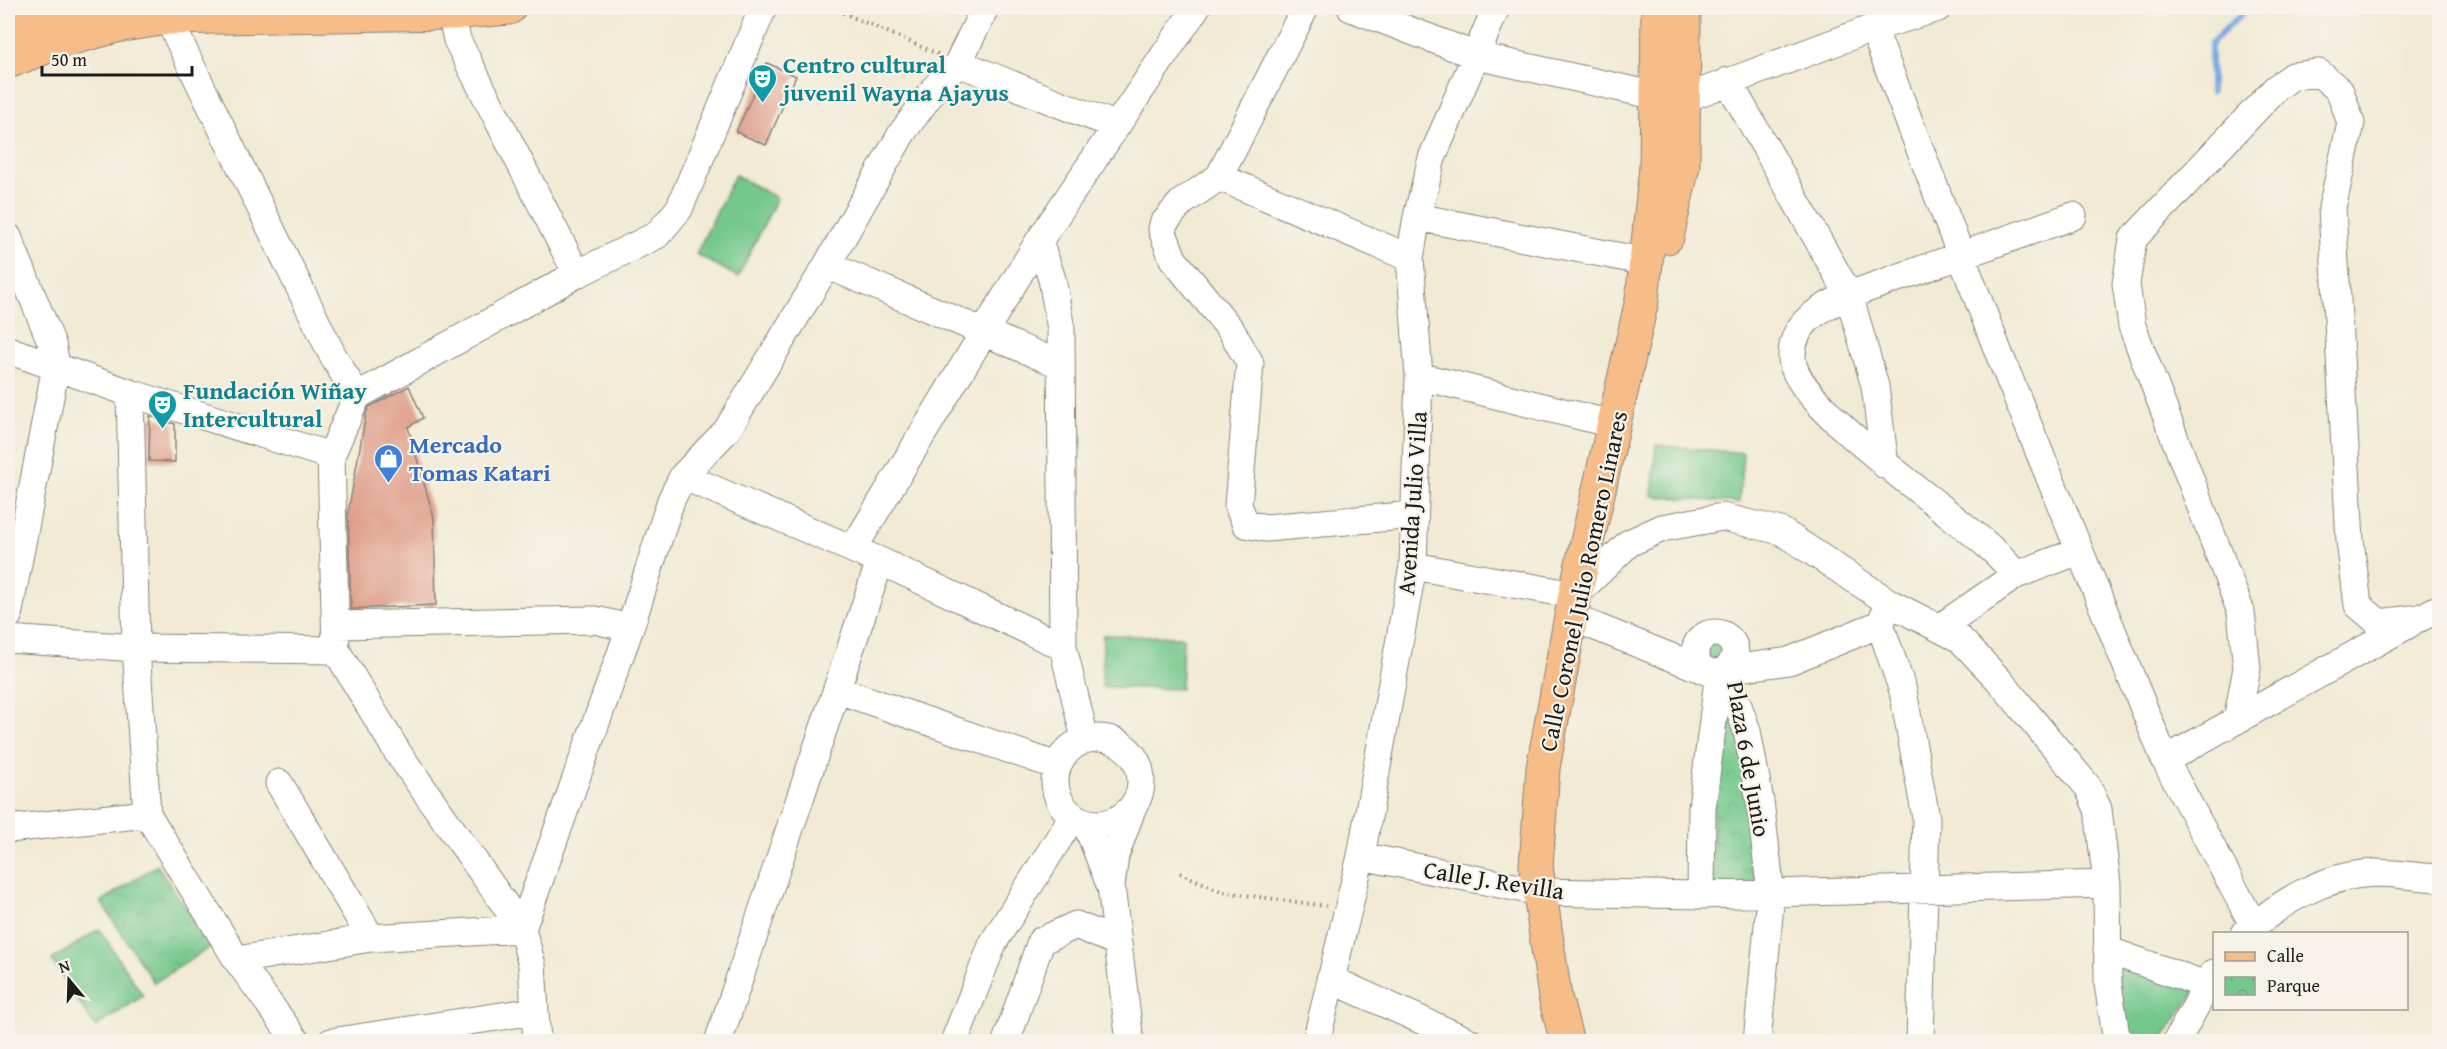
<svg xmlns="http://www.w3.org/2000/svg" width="2447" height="1049" font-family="'Gentium Book Plus',serif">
  <defs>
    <pattern id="park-crowns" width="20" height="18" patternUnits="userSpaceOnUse" patternTransform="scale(1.5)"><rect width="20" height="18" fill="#74c88c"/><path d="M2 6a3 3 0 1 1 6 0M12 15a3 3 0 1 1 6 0" fill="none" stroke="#64ab78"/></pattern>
  </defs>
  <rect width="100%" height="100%" fill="#f7f3e8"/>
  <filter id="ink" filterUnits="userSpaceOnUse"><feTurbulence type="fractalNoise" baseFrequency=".0167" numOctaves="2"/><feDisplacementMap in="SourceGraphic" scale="12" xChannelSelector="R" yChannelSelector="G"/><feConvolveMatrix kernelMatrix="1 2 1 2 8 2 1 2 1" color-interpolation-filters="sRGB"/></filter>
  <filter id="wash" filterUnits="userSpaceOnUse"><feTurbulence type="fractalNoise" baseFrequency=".008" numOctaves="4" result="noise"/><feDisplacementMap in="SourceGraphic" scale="24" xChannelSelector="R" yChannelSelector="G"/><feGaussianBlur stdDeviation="1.35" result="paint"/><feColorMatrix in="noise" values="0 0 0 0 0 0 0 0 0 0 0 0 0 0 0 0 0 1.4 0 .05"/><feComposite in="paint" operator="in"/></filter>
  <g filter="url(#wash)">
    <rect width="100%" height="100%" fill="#f1ead4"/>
    <path fill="#74c88c" stroke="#487254" stroke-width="1.5" d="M735,175L777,198L738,277L696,254Z
      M1656,445L1743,453L1739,503L1652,496Z
      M1103,635L1183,637L1181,689L1102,687Z
      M1703 650a10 10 0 1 1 20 0a10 10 0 1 1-20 0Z
      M99,929L143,996L95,1027L52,960Z
      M2115,960L2196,990L2161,1041H2125Z"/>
    <path fill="url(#park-crowns)" stroke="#487254" stroke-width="1.5" d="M1731,720L1741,736L1759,887L1713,885V810L1719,738Z
      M157,865L212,946L154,983L101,902Z"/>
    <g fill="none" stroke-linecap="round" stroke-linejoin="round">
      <path stroke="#73a9e1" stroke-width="6" d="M2211,92V43L2248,8"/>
    </g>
    <g id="blocks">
      <path fill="#de9884" d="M767,63L796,76L766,145L736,132Z
        M409,386L423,418L408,427L434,518L436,605L351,609L348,513L366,414L369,407Z
        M150,416L175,424V462L149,461Z"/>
    </g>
  </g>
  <g filter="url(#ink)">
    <use href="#blocks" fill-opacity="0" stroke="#868378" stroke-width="1.5"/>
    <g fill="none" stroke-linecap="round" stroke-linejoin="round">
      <defs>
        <path id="minor" d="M163,8L333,356L357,396L331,456L336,650L398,753L522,929L532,965L537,1042
          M450,8L457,40L577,274
          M1305,8L1219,177L1181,203L1163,224L1162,230L1173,259L1231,330L1250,363L1238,506L1246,524L1266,528L1414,515
          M1351,8L1477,56L1657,96
          M1873,28L1998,351L2165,760L2254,926
          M958,63C1012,83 1063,108 1117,125
          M1728,81L1849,295L1875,386L1885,465
          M1683,99L1873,28L1938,8
          M1219,177L1410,258
          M1417,217L1647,262
          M8,237L52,344L56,366L8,616
          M1039,241L1052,279L1061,329L1063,647L1085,739
          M827,265L1061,365
          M8,350L130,393L331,456
          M1419,376L1616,425
          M130,393L136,648L147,814L237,960L371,938L522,929
          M357,396L577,274L657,235L679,209L763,8
          M683,476L880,561L1063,647
          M853,549L1039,241L1196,8
          M1413,566L1575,595L1629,543L1662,528L1722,517L1781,531L1890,603L1960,639L1999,680L2088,787L2098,809L2107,884L2108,984L2117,1042
          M2016,575C2010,568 2004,561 1998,555C1961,517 1793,407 1792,358C1791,322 1821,308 1849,295L2073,216
          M1571,617L1706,671
          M1880,624L1903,691L1926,818L1920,1042
          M337,625L595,620L630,628
          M1939,628L2016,575L2079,551
          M1695 653a20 20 0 1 1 40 0a20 20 0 1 1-40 0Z
          M8,639L136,648L336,650
          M1733,660L1732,688L1747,731L1760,801L1771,894L1757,1042
          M1725,670L1789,661L1880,624L1887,609
          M838,690L1057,766
          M2237,720L2247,668L2241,612L2132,326L2126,284L2133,239L2276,88L2293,76L2319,73L2340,91L2351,123L2332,208L2350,541L2358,605L2379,623L2420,618L2440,608
          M1055 781a43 43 0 1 1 86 0a43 43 0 1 1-86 0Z
          M2165,760L2411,623
          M279,783L371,938
          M1086,823L1110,885
          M8,829L147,814
          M1361,856L1539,892L1701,895L2107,884
          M1701,895L1702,808L1719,672
          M522,929L630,628L671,500L683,476L727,430L827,265L902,133L935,88L958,63L985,8
          M2244,934C2282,901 2324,875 2375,873C2396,873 2418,877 2440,878
          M2107,950L2206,985
          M237,960L297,1042
          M1330,979L1470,1042
          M331,1042L535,1011
          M718,1042L880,561
          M954,1042L993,943L1073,816
          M1006,1042L1041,941L1076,925L1117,942
          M1130,1042L1111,886L1115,856L1133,806
          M1316,1042L1361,856L1413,566L1419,376L1410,258L1417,217L1432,158L1496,8
          M2176,1042L2214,973"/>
        <path id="major" d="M1667,237L1683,166L1684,8
          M1567,1042L1555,997L1536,866L1543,768L1575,595L1642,300L1656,167L1658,8"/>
        <path id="highway" d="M8,31L79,8
          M8,62L61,41L116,26L168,18L450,13L509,8"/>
      </defs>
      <use href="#minor" stroke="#868378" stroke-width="29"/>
      <use href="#major" stroke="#868378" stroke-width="35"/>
      <use href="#highway" stroke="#868378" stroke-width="35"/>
      <path stroke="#868378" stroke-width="4" stroke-dasharray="1.5 4.5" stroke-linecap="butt" d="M832,8L938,54
        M1180,873L1223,892L1326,906"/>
      <use href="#minor" stroke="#fff" stroke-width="27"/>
      <use href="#major" stroke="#f7bd88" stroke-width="33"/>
      <use href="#highway" stroke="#f7bd88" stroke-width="33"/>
    </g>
  </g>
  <defs>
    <symbol id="theatre-pin" viewBox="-11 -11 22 30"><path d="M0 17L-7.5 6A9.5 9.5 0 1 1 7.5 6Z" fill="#0f9aa8" stroke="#f7f3e8"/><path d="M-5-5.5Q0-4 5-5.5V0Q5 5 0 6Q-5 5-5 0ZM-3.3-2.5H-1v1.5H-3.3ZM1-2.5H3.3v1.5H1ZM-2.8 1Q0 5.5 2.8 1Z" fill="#fff"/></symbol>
    <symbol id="shop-pin" viewBox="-11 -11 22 30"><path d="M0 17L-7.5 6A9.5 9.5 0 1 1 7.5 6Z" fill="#3f7fe0" stroke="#f7f3e8"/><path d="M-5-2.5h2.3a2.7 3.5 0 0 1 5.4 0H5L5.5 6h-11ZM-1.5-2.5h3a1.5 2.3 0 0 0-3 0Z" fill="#fff"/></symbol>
  </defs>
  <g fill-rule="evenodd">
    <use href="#theatre-pin" x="746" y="62" width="33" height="45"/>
    <use href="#theatre-pin" x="146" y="388" width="33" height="45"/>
    <use href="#shop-pin" x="372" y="442" width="33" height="45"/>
  </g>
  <g text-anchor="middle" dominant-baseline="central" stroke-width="4.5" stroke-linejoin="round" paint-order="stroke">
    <g font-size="24" font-weight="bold" fill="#0d838f" stroke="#f7f3e8" text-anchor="start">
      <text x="783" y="64">Centro cultural<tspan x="783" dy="28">juvenil Wayna Ajayus</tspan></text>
      <text x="183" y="390">Fundación Wiñay<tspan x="183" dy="28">Intercultural</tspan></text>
    </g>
    <g font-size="24" font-weight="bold" fill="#366cbe" stroke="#f7f3e8" text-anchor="start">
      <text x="409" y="444">Mercado<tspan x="409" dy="28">Tomas Katari</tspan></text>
    </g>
    <g font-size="24" fill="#1c1c1c" stroke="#f7f3e8">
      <text transform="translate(1412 503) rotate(-86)">Avenida Julio Villa</text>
      <text transform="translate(1583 581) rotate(-78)">Calle Coronel Julio Romero Linares</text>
      <text transform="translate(1749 759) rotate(80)">Plaza 6 de Junio</text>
      <text transform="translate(1494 880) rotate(9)">Calle J. Revilla</text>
    </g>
  </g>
  <rect width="2447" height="1049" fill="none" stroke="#f7f3e8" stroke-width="30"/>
  <rect x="2213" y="932" width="195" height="78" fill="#f7f3e8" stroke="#9f9d96" stroke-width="1.5"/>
  <rect x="2225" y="952" width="30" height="9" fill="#f7bd88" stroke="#9f9d96" stroke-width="1.5"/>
  <text x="2267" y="962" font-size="18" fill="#1c1c1c">Calle</text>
  <rect x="2225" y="977" width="30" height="18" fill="url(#park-crowns)" stroke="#9f9d96" stroke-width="1.5"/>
  <text x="2267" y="992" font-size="18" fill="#1c1c1c">Parque</text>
  <g transform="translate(69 980) rotate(341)" stroke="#f7f3e8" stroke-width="4.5" paint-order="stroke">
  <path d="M0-4.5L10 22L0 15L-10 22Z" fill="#1c1c1c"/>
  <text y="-9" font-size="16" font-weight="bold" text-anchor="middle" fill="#1c1c1c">N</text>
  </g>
  <path d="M42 66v9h150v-9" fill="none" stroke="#1c1c1c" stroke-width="3"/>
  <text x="51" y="66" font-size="18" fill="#1c1c1c" stroke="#f7f3e8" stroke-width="4.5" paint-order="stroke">50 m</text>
</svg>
